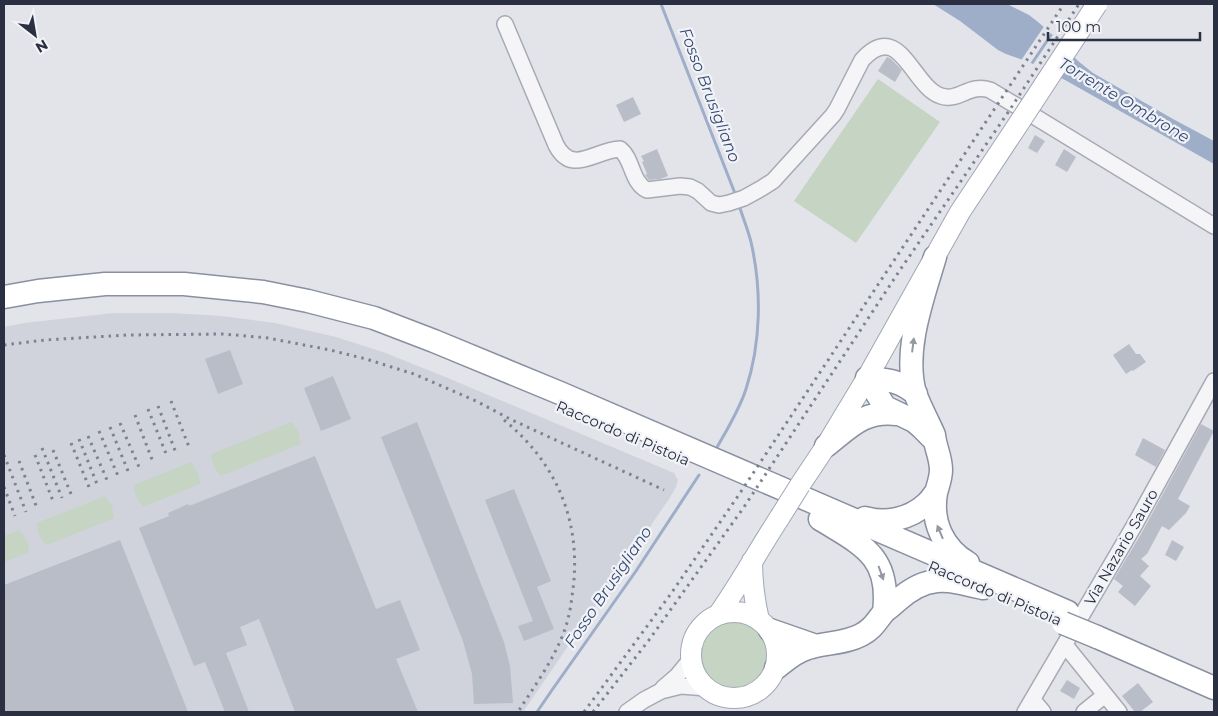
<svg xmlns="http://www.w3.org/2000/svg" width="1218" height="716" font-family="Montserrat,sans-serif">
  <rect width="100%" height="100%" fill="#e2e4ea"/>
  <path fill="#d0d3dc" d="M114,313H172L222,316L275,323L336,337L383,352L443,376L674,473L678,480L676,487L669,499L523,712H4V327L24,323Z"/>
  <path fill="#c5d4c3" d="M878,79L940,122L856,243L794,201Z
    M292,422L299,433L301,444L221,476C214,469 212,463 211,454Z
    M191,462L198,473L200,484L143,507C137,500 134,493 134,485Z
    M105,496L112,506L114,518L47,545C40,539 37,532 37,523Z
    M20,530L27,541L29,552L4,562V536Z
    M700 655a34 34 0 1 1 68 0a34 34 0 1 1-68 0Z"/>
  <path fill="#9eaec9" d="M933,4H1007L1029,15L1038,22L1054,36L1078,61L1093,73L1173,119L1214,141V164L1065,80L1029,62L1006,54L998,50L960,21Z"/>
  <path fill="#e2e4ea" d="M1045,25L1052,31L1029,65L1020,62Z
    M1054,33L1062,42L1042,72L1032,66Z"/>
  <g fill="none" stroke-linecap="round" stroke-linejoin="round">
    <path stroke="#9eaec9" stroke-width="3" d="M661,4L736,196
      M715,451C726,431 739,411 746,389C761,343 762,290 751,242C748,230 743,218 739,205
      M537,712L552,690L636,571L699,475"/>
  </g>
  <path fill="#b9bdc7" d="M887,57L891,59L902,70L895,82L878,71Z
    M633,97L641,114L624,122L616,105Z
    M1035,135L1045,141L1037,153L1028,148Z
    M657,149L668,176L660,179L649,180L645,175L647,174L642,162L644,161L641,156Z
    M1064,149L1076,157L1067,172L1055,165Z
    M1129,344L1136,354H1140L1146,362L1133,371L1132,370L1126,374L1113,355Z
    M230,350L243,384L218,394L205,359Z
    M333,376L351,419L321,431L304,388Z
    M417,422L504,642L510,666L513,703L474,704L472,674L463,641L381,437Z
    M1201,424L1214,431L1178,499L1190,506L1186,513L1169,530L1162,526L1147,554L1141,559L1149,566L1140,576L1151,586L1135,606L1118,592L1123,586L1114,579L1141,534Z
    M1143,438L1165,450L1156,467L1135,455Z
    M315,456L376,609L400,600L420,650L396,659L418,712H295L259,619L240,627L247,645L226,653L249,712H225L205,662L194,666L139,528L169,516L168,513L188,504L189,506Z
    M514,489L551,581L537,587L554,629L524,641L518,626L533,621L485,500Z
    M120,540L188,712H4V585Z
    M1172,540L1184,547L1176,561L1165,555Z
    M1067,680L1080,688L1074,699L1060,691Z
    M1138,683L1153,702L1140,712H1135L1122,696Z"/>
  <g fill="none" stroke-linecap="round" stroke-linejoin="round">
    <defs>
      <path id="minor" d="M505,24L556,145C572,176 595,150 620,149C633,159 631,182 647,190L680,186L690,187L698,191L711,203L719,205L729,203L744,198L762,188L773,181L833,115L837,109L862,60C900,18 912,87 941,96C959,102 969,83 990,90L1037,118L1214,226
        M1065,645L1119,712
        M663,688L677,676L691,659
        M1033,700L1043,712
        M627,712L644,700L661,691L681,686L707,688
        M1025,712L1134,526L1214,381
        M1084,712L1105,695"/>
      <path id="major" d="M800,485L826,446L867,378L960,212L1021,120
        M752,561C752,583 754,599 759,620
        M691 655a43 43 0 1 1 86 0a43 43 0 1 1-86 0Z
        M718,615C740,584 759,549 780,517"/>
      <path id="highway" d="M935,257C923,298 903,350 915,393C920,407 928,421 934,435C935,447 941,457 941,470C941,478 938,485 936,493C931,522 943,548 968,563
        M4,297L38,291L105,284H184L263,292L308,301L374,318L434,341L560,393L1068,612
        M867,378L885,407L914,421L921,427L932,438
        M867,378C888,380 899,380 916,394
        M826,446C850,427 864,410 897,414
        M865,518C885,524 910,519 926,504C930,501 933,496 936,492
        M820,519C862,545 891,556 884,612
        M770,630L816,646
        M1097,637L1214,688
        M776,668C786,660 796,651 808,648C826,642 844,644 861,635C874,628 876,621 885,611C889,608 893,605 897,601C927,574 946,579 983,588"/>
    </defs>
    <use href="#minor" stroke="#a7aab4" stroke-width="18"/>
    <use href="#major" stroke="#a1a7b6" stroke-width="22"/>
    <use href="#highway" stroke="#8990a0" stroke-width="25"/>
    <use href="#minor" stroke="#f5f5f8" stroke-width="15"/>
    <use href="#major" stroke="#fff" stroke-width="20"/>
    <use href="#highway" stroke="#fff" stroke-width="22"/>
    <path stroke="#7c8293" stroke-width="3" stroke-dasharray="2.5 5" stroke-linecap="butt" d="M4,345L45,340L127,335L224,334L268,338L330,350L366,359L414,374L478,402L510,419L664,490
      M171,401L189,447
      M158,406L176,453
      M148,409L167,456
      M135,415L153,462
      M504,420C559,465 583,526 572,596C571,606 569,616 566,626C556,657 535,685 518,712
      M120,423L139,467
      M110,427L128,471
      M99,431L118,476
      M88,436L107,480
      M79,439L97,484
      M71,443L89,487
      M42,448L62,498
      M53,450L71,494
      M4,455L26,512
      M35,455L53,501
      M19,461L37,508
      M4,487L15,516
      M584,712L670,595L738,496L1064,4
      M593,712L649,640L744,507L900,270L1009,111L1079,4"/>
    <defs>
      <path id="major-bridge" d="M1021,120L1097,4
        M780,517L800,485"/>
      <path id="highway-bridge" d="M1063,623L1097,637"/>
    </defs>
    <use href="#major-bridge" stroke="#a1a7b6" stroke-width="22" stroke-linecap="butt"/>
    <use href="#highway-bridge" stroke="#8990a0" stroke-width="25" stroke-linecap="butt"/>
    <use href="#major-bridge" stroke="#fff" stroke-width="20"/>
    <use href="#highway-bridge" stroke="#fff" stroke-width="22"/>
  </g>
  <defs><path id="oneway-solid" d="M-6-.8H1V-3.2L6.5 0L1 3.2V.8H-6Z" transform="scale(1.25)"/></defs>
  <g fill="#9498a0">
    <use href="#oneway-solid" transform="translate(913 345) rotate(-83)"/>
    <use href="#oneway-solid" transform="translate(940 532) rotate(-113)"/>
    <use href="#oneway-solid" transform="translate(881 573) rotate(70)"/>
  </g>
  <g text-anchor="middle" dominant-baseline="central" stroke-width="4.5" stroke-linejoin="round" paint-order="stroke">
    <g font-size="15" fill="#2a3042" stroke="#f2f3f7">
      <text transform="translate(623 433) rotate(23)">Raccordo di Pistoia</text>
      <text transform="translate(1121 547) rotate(-60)">Via Nazario Sauro</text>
      <text transform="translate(995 593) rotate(23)">Raccordo di Pistoia</text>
    </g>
    <g font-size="16" font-style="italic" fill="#354a75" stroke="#f2f3f7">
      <text transform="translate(710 95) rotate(69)">Fosso Brusigliano</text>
      <text transform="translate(1124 100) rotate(31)">Torrente Ombrone</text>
      <text transform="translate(608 587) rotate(-56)">Fosso Brusigliano</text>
    </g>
  </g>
  <rect width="1218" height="716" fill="none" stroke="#2a3042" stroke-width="10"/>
  <g transform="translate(35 35) rotate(149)" stroke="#f2f3f7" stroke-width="4" paint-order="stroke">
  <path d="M0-4L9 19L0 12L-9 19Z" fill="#2a3042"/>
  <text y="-8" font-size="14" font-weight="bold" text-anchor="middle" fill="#2a3042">N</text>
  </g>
  <path d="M1048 32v8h152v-8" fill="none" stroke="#2a3042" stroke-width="2.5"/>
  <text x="1056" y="32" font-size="15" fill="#2a3042" stroke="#f2f3f7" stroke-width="4" paint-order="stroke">100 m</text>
</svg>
